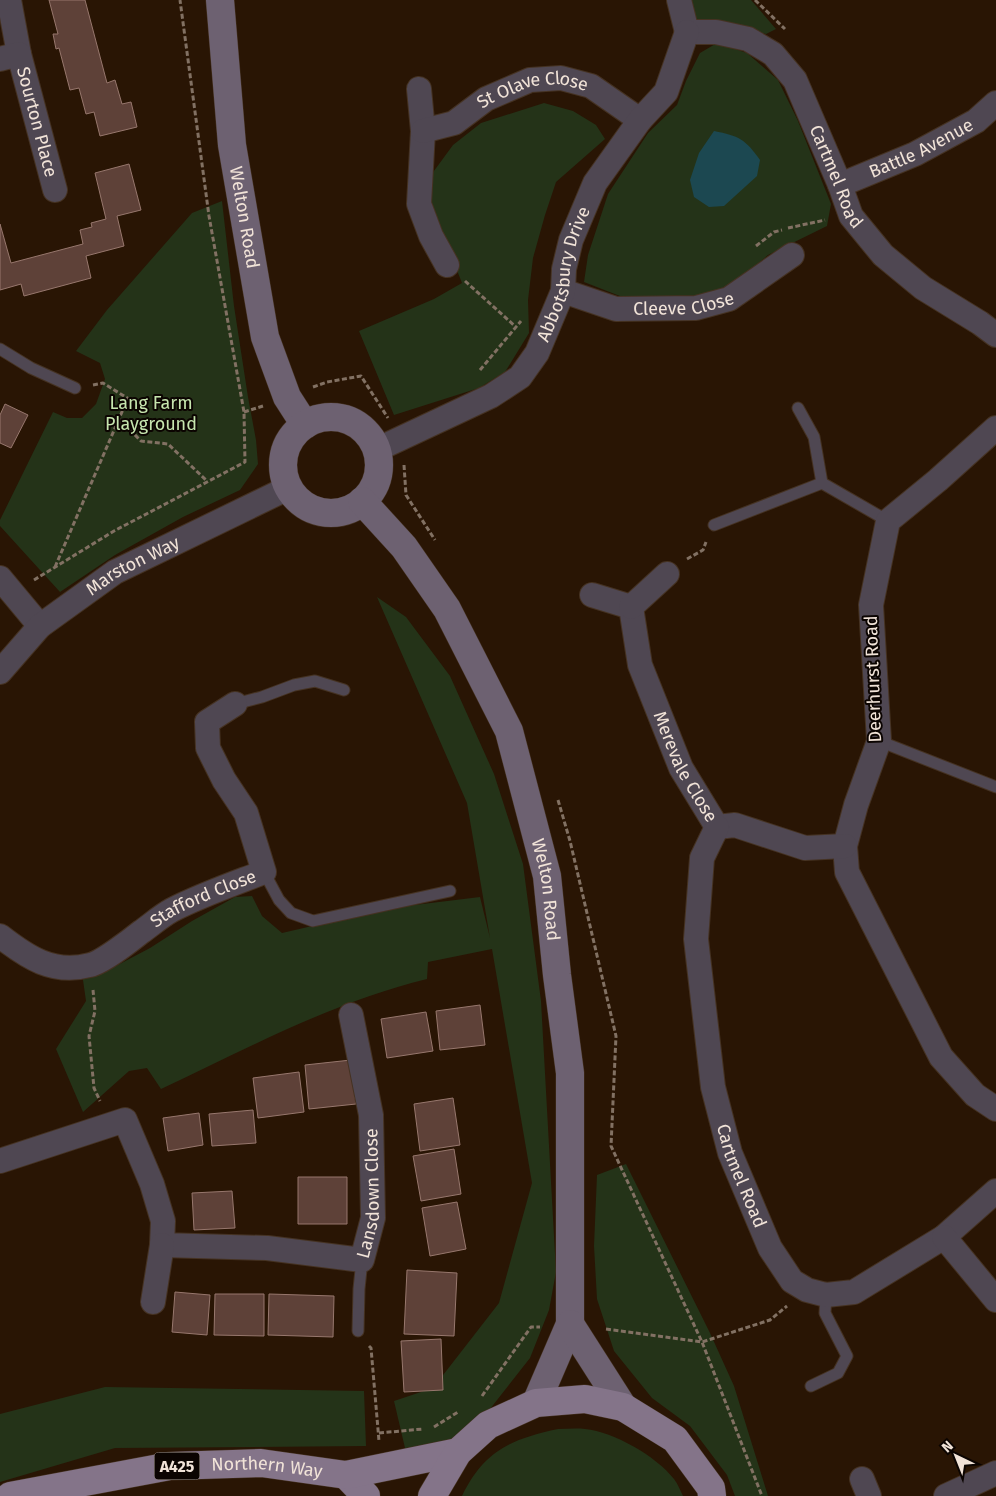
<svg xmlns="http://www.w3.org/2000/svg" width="996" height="1496" font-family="'Fira Sans',sans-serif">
  <rect width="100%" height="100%" fill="#291504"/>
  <path fill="#243318" d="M687,0H751L776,29L766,34L741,27L699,21L690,11Z
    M717,43L747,53L778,80L798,121L831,204L827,226L768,255L731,287L690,301L630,300L584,282L588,255L608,194L648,133L677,105L686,81L700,53Z
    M544,103L573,111L596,125L605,139L556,182L545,215L533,258L528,300L529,333L505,372L479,388L394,415L359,331L434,299L462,283L432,207L431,175L453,145L481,123Z
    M222,201L234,306L248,397L256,440L258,464L240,490L183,517L115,555L60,592L0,526V520L53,412L67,418H82L96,404L105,379L100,363L76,351L107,310L192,213Z
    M377,597L406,617L450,676L494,774L523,864L541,1001L556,1272L549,1310L530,1358L490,1409L445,1445L405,1448L394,1401L433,1388L499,1303L532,1183L492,949L428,962L427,979C333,1002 248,1048 161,1089L147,1068L129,1071L83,1112L56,1049L86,1001L82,973L114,967L150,948L192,921L235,897L252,896L262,916L282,933L390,908L480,897L490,938L467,803Z
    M626,1164L710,1333L734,1386L768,1496H735L727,1475L690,1426L652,1398L614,1351L597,1299L594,1246L597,1175Z
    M105,1387L364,1391L366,1446L115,1448L0,1482V1414Z
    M558,1429C567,1429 576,1428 585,1429C614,1432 656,1456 674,1479C678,1484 680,1490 683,1496H462C484,1451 511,1439 558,1429Z"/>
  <path fill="#1c4851" d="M714,131C739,136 745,139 760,160L757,176L724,206L709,207L694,197L690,180L699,153Z"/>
  <path fill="#5e4138" stroke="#97776d" d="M49,0H85L107,83L115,80L122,104L131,102L137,127L100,136L94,112L86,114L79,88L70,90L59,48L56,49L53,34H58Z
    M129,164L141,210L117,216L124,246L86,256L91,278L24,296L21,284L0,290V224L11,263L83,244L80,230L92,227L91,223L106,219L95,173Z
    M5,404L28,415L11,448L0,443V415Z
    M480,1005L485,1045L440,1050L436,1011Z
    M426,1012L433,1051L387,1058L381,1019Z
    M351,1060L356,1104L309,1109L305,1065Z
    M299,1072L304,1112L258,1118L253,1078Z
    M453,1098L460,1145L420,1151L414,1104Z
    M253,1110L256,1143L212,1146L209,1114Z
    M199,1113L203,1145L168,1151L163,1118Z
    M454,1149L461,1194L421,1201L413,1156Z
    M298,1177H347V1224H298Z
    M232,1191L235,1228L194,1230L192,1193Z
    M457,1202L466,1249L430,1256L422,1208Z
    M407,1270L457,1273L454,1336L404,1334Z
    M175,1292L210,1295L207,1335L172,1332Z
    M215,1294H264V1336L214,1335Z
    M269,1294L334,1296L333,1337L268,1335Z
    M441,1339L443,1390L404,1392L401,1341Z"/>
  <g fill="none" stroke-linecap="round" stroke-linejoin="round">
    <defs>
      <path id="lane" d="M0,349L31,368L75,388
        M798,408L814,437L822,483L888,521
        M714,525L822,483
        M235,704L262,697L294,685L315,681L344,690
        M879,741L996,787
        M264,872L279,900L291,913L313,921L450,891
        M358,1331L359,1289L362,1260
        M811,1386L838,1373L847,1356L825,1313L826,1295"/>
      <g id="street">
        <path d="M9,0L19,54"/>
        <path d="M679,0L687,32"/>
        <path id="s1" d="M687,32H716L748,39L773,54L795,80L840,185L851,216L883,255L923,288L980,323L996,335"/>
        <path id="s2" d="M0,59L19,54L55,190"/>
        <path d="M419,89L423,131L419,204L431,236L447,265"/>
        <path id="s3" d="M423,131L454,123L486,99L530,80L561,78L591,86L640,120"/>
        <path id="s4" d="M840,185L915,154L976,121L996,103"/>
        <path id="s5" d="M563,291L616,309L696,308L729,299L792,255"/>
        <path d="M996,428L938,480L888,521L871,605L879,741L856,805L845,846L847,872L941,1057L975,1095L996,1109"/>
        <path id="s6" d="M376,450L491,396L520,377L537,353L563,291L564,269L571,240L595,183L640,120L666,92L687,32"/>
        <path d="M0,578L40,626"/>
        <path id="s7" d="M592,595L631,607L640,665L681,768L717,827L735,825L805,848L845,846"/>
        <path d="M631,607L667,574"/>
        <path id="s8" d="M0,672L40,626L115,572L288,488"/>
        <path id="s9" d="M717,827L702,858L696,939L713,1087L730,1153L770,1248L792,1281L807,1290L826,1295L854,1292L944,1237L996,1191"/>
        <path id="s10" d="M0,936C27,957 53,975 90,965C101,963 131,940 141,932C151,925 161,916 172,910C201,895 233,884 264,872L246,813L224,780L208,748L207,722L235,704"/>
        <path id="s11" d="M0,1161L125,1120L152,1184L163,1221L162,1245L267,1248L362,1260L373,1218L371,1115L351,1015"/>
        <path d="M944,1237L996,1300"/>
        <path d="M153,1302L162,1245"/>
        <path d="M862,1479L869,1496"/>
        <path d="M946,1496L996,1473"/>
      </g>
      <g id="secondary">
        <path id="s12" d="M220,0L232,145L265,337L287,397L305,425"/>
        <circle cx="331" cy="465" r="48"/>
        <path id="s13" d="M362,501L404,547L447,609L509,731L547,876L557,975L570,1073V1324L536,1403"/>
        <path d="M570,1324L623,1407"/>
      </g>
      <g id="primary">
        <path d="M346,1475L366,1496"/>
        <path id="s14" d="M10,1496L170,1466L261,1463L346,1475L458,1452"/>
        <path d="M432,1496L458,1452L488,1425L536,1403L585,1399L623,1407L675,1439L711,1488L712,1496"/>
      </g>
    </defs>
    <use href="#lane" stroke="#453222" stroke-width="13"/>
    <use href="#street" stroke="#453222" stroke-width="26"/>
    <use href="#secondary" stroke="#453222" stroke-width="29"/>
    <use href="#primary" stroke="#453222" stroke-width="29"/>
    <path stroke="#827163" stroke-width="3" stroke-dasharray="5 2.5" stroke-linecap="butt" d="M755,0L785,29
      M788,228L825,220
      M756,246L774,232L782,230
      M465,281L516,327
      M480,370L521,321
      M93,385L103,383L132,401
      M313,387L327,382L361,376L388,418
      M244,412L263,406
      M119,419L141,441L168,444L207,481
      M404,465L406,495L435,540
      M687,559L703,550L706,542
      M55,567L128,398
      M34,580L114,531L245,462L244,412L209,216L180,0
      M558,800L570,841L616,1036L611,1146L702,1342L762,1496
      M93,990L95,1011L89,1036L94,1088L100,1101
      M606,1329L702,1342L770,1320L787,1306
      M369,1346L371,1348L379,1441
      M482,1396L531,1327H540
      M434,1427L458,1412
      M379,1433L423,1429"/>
    <use href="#lane" stroke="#4f4752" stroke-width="11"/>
    <use href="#street" stroke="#4f4752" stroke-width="24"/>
    <use href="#secondary" stroke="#6d6171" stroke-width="28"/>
    <use href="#primary" stroke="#847489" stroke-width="28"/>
  </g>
  <g text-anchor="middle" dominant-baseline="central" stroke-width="4" stroke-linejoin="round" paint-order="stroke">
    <rect fill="#0b0401" stroke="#aca098" stroke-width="1" x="154.5" y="1452.5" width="45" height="27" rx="4"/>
    <g font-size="16" font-weight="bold" fill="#f1e3d8">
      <text x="177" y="1466">A425</text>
    </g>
    <g font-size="18" fill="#f1e3d8" stroke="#0b0401">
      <text stroke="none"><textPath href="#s3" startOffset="121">St Olave Close</textPath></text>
      <text stroke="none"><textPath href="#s2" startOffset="90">Sourton Place</textPath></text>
      <text stroke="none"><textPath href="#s4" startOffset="89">Battle Avenue</textPath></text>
      <text stroke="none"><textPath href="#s1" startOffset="230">Cartmel Road</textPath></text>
      <text stroke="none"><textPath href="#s12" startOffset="219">Welton Road</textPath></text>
      <text stroke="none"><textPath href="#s6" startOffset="275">Abbotsbury Drive</textPath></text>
      <text stroke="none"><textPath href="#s5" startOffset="124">Cleeve Close</textPath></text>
      <text stroke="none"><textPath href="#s8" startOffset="172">Marston Way</textPath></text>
      <text transform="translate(873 679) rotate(-92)">Deerhurst Road</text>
      <text stroke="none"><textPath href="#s7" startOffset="211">Merevale Close</textPath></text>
      <text stroke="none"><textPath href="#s13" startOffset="438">Welton Road</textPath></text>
      <text stroke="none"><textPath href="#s10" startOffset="231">Stafford Close</textPath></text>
      <text stroke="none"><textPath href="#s9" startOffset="358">Cartmel Road</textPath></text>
      <text stroke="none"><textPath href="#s11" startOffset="532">Lansdown Close</textPath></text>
      <text stroke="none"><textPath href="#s14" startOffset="260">Northern Way</textPath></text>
    </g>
    <g font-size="18" fill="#c6e5ae" stroke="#0b0401">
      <text x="151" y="403">Lang Farm<tspan x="151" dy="21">Playground</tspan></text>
    </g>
  </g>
  <g transform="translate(956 1456) rotate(317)" stroke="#0b0401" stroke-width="4" paint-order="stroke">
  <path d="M0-4L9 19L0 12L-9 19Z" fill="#f1e3d8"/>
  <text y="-8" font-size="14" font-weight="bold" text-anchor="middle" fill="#f1e3d8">N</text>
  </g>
</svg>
